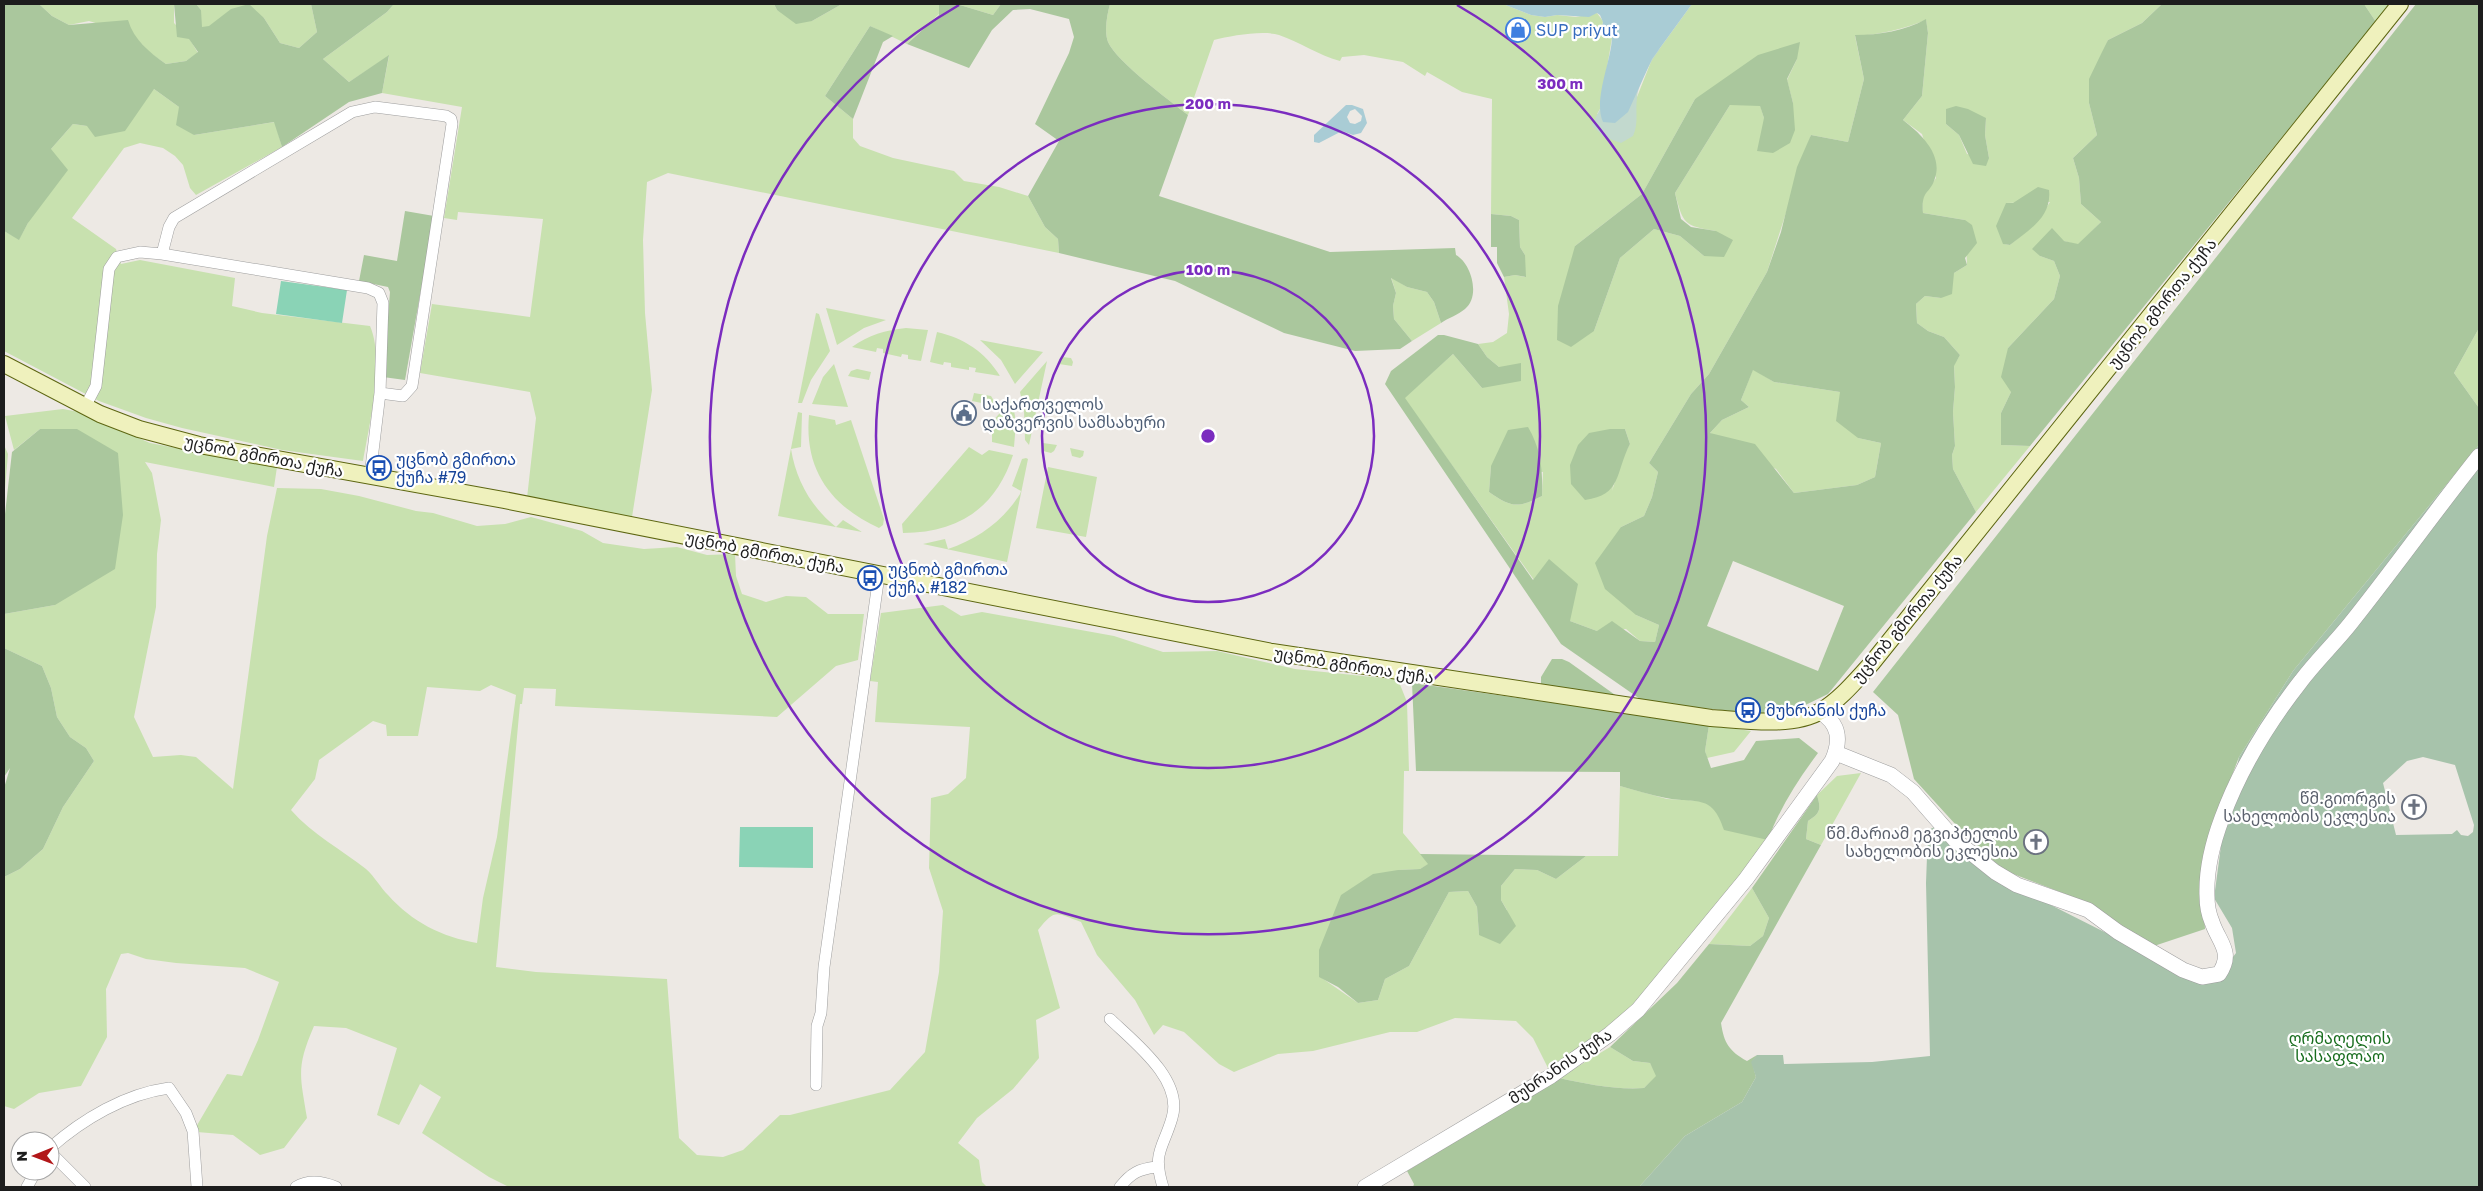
<svg xmlns="http://www.w3.org/2000/svg" width="2483" height="1191" font-family="'Golos Text','Noto Sans Georgian',sans-serif">
  <rect width="100%" height="100%" fill="#ede9e4"/>
  <path fill="#c8e1af" fill-rule="evenodd" d="M39,4H174V23L189,38L198,53L186,61L166,64L150,53L132,34L89,21L69,25L52,16Z
    M196,4H311L317,32L299,48L280,43L264,18L232,9L209,27H201V10Z
    M394,4H774L777,10L812,21L842,4H939V14L907,44L870,26L825,96L853,119V138L860,146L893,158L954,171L964,181L999,187L1028,196L1045,227L1058,239L1059,253L668,173L647,182L643,240L645,313L652,390L632,517L527,498L536,418L530,392L420,373L432,304L530,317L543,219L458,212L457,220L444,218L462,107L382,93L389,56L349,82L323,59L387,12Z
    M961,4H1001L993,15L960,5Z
    M1110,4H1503L1531,15L1545,17L1557,15L1576,17L1597,13L1603,21L1602,28L1612,38L1600,109L1597,114L1637,97L1652,59L1692,4H2162L2142,23L2108,40L2089,103L2097,135L2073,158L2079,178L2081,204L2101,222L2078,245L2064,241L2040,256L2054,261L2060,276L2054,299L2008,348L2011,392L2001,413V445L2030,446L1976,512L1953,469L1952,455L1955,446L1953,412L1955,387L1954,365L1960,355L1944,337L1928,331L1917,323L1916,304L1925,296L1941,298L1954,273L1967,265L1965,220L1923,213L1922,198L1936,178L1922,134L1903,120L1922,96L1928,33L1926,20C1903,29 1880,35 1855,36L1864,79L1848,142L1811,135L1767,272L1709,374L1691,394L1649,463L1658,472L1652,497L1644,516L1621,527L1636,615L1659,625L1655,642L1640,641L1626,629L1597,631L1570,621L1534,580L1404,398L1453,354L1482,388L1499,367L1487,357L1478,344L1493,342L1507,333L1509,314L1504,277L1515,275L1525,277V255L1520,247L1519,220L1511,216L1491,214L1492,99L1462,92L1427,72L1425,76L1403,62L1364,55L1342,57L1340,61C1318,55 1300,42 1279,35C1262,30 1231,36 1214,40L1188,115C1169,100 1117,62 1108,42C1104,31 1107,15 1110,4ZM1797,59L1787,80L1793,103L1764,118L1760,105H1730L1675,193C1683,224 1684,226 1716,231L1704,256L1680,236L1654,229L1620,258L1594,331L1575,246L1642,194L1695,99ZM1986,118L1985,135L1989,158L1967,154L1959,135L1946,124ZM2050,202L2035,224L2010,245L2004,244L2006,203ZM1625,429L1630,444L1622,459L1612,491ZM1491,466L1543,472L1542,496C1517,509 1511,507 1489,492Z
    M2364,4H2391L2376,22Z
    M154,89L179,107L194,135L275,122L282,147L196,195L190,188L183,165L175,156L163,148L140,143L124,148L72,218L116,249L121,264L140,260L235,278L232,306L262,313L370,326C385,360 369,426 363,461L282,450L182,428L146,418L99,401L4,351V231L19,239L28,223L51,149L73,124L87,126Z
    M1391,277L1407,287L1427,292L1434,302L1441,323L1412,341L1394,319L1393,306L1396,293Z
    M826,308L886,320L864,328L837,345Z
    M816,313L819,314L830,351L811,380L802,403H798Z
    M906,328L928,330L921,361L908,359V355L902,354L901,357L883,353V349L877,348L876,352L852,347C869,335 885,330 906,328Z
    M2479,328V408L2454,373Z
    M937,332C964,338 985,352 1000,376L975,372L976,368L969,367V370L951,367V363L944,362L943,365L930,362Z
    M980,340L1043,352L1015,384L1001,360Z
    M1062,357L1071,358L1073,362L1072,366L1059,364Z
    M1047,361L1029,445L1025,440L1024,410L1020,392Z
    M834,364L848,407L812,404L823,377Z
    M857,369L871,372L869,380L848,376L851,371Z
    M1753,369L1774,382L1840,392L1858,438L1881,443L1875,477L1857,485L1794,493L1776,469L1710,433L1722,420L1749,407L1741,400Z
    M974,393L991,396L994,401L991,405L972,401Z
    M1012,399L1016,422L1014,447L992,442V422Z
    M63,409L79,412L150,443L277,467L274,487L145,462L152,473L161,520L157,554L156,607L134,717L153,757L181,755L196,757L233,789L267,536L277,488L321,489L359,496L416,511L433,513L477,526L505,524L531,517L582,531L603,543L644,549L677,547L707,555L735,554L736,576L742,594L766,602L786,596L806,597L828,614H864L858,660L836,666L777,717L555,706L556,689L524,688L522,704H520L496,967L536,972L667,979L679,1138L697,1155L723,1157L743,1150L780,1115H790L890,1090L925,1052L939,972L943,911L929,868L931,798L948,794L966,778L970,727L875,722L878,682L870,681L881,613L943,605L961,616L982,612L1114,636L1163,652L1217,651L1295,669L1392,679L1397,677L1407,702L1409,771H1404L1403,833L1429,864L1420,869L1398,870L1319,976L1358,1003L1378,1000L1385,979L1409,966L1449,892L1468,891L1477,907L1479,935L1507,910L1501,900V886L1515,869L1537,870L1556,879L1586,856H1618L1620,786L1667,799L1704,801L1719,813L1768,840L1678,956L1624,1014L1549,1070L1533,1038L1516,1021L1455,1018L1417,1032H1390L1313,1051L1278,1054L1234,1072L1219,1064L1184,1032L1163,1025L1154,1035L1135,1000L1097,955L1081,922C1055,913 1056,908 1038,930L1060,1008L1036,1020L1039,1058L1013,1089L977,1118L958,1143L979,1160L982,1182L987,1187H509L489,1177L422,1133L441,1097L420,1084L399,1125L377,1115L397,1048L346,1028L314,1026C296,1068 300,1075 307,1118L284,1148L260,1155L233,1135L197,1132L196,1127L227,1074L242,1076L258,1040L279,982L245,968L176,963L146,959L128,953L121,954L106,989L107,1037L81,1086L39,1093L14,1109L4,1106V877L20,869L43,849L63,807L94,761L86,748L70,737L57,717L51,688L42,666L4,648V614L55,605L40,429L14,450L5,416ZM491,685L516,695L497,837L483,898L477,943C442,937 412,922 388,895C380,887 375,877 366,869C342,850 312,834 291,810L315,779L319,760L373,721L386,725L387,736H418L427,687L480,691Z
    M798,412L802,413L801,447L791,449C796,480 811,507 836,527L843,520L862,532L778,516Z
    M809,415L835,420L836,425L851,420L884,519L883,525L879,528C831,506 804,470 809,415Z
    M1043,443L1057,445L1054,451L1051,453L1043,451Z
    M4,445L8,454L4,500Z
    M969,447L982,455L989,450L1013,455C996,508 958,533 903,533L902,524Z
    M1070,448L1084,451L1083,456L1080,458L1072,456Z
    M1026,458L1028,459L1007,562L923,544L945,539L948,549C978,539 1003,521 1020,494L1021,491L1012,486L1022,459Z
    M1048,467L1097,477L1086,537L1036,528Z
    M1709,725L1751,731L1734,752L1707,758L1705,751Z
    M1861,773L1821,845L1806,839L1808,821C1821,813 1821,809 1817,795L1837,776Z
    M1752,888L1769,918L1763,936L1750,946L1709,944Z
    M1610,1047L1633,1061L1650,1063L1657,1076L1644,1088C1617,1090 1586,1084 1559,1078Z"/>
  <path fill="#aac79d" fill-rule="evenodd" d="M4,4H39L52,16L69,25L128,20C134,40 149,52 166,64L186,61L198,52L189,39L177,37L174,4H196L201,10L202,27L209,26L231,9L249,4L264,18L280,43L299,48L317,32L311,4H394L387,12L323,59L349,82L389,55L382,93L349,102L282,147L274,122L194,135L176,125L179,107L154,89L125,131L95,137L87,126L73,124L51,149L68,170L28,223L19,240L4,231Z
    M774,4H842L812,21L796,24L777,10Z
    M939,4H961L960,5L993,15L1001,4H1110C1107,15 1104,31 1108,42C1117,62 1169,100 1188,115L1159,196L1330,252L1455,248L1456,255C1471,263 1481,296 1465,309C1458,315 1448,318 1441,323L1434,302L1427,292L1407,287L1391,278L1396,293L1393,306L1394,319L1412,341L1400,349L1355,351L1284,333L1175,281L1059,253L1058,239L1045,227L1028,196L1059,141L1035,124L1069,53L1074,37L1069,19L1030,9L1013,10L992,30L969,68L907,44L939,15Z
    M2162,4H2364L2376,22L2030,446L2001,445V413L2011,392L2001,377L2008,348L2054,299L2060,276L2054,261L2040,256L2032,249L2052,228L2064,241L2078,244L2101,222L2081,204L2079,178L2073,158L2097,135L2089,103V79L2102,52L2108,40L2142,23Z
    M2416,4H2479V328L2454,373L2479,408V445L2293,671L2239,757L2210,833L2203,893L2205,929L2151,947L2081,900L2003,870L1956,825L1914,779L1898,715L1873,692Z
    M1926,19L1928,33L1922,96L1903,120C1920,133 1943,154 1935,178C1930,195 1921,189 1923,213L1965,220L1972,225L1977,243L1965,258L1967,265L1954,273L1952,294L1941,298L1925,296L1916,304L1917,323L1928,331L1944,337L1960,355L1954,366L1955,387L1953,412L1955,446L1952,455L1953,469L1976,512L1828,694L1787,714L1746,713L1643,701L1561,644L1385,384L1391,371L1438,335H1444L1478,344L1487,357L1499,367L1521,363V381L1482,388L1453,354L1405,398L1533,580L1549,559L1578,584L1570,621L1597,631L1612,621L1640,641L1655,642L1659,625L1636,615L1605,589L1595,563L1621,527L1644,516L1652,497L1658,472L1649,463L1691,394L1709,374L1767,272L1781,232L1797,167L1811,135L1848,142L1864,79L1855,35C1879,35 1905,31 1926,19ZM1753,370L1774,382L1840,392L1836,421L1858,438L1881,443L1875,477L1857,485L1794,493L1755,444L1710,433L1722,420L1749,407L1741,400ZM1733,561L1844,606L1818,671L1707,626Z
    M870,26L893,36L883,42L853,119L825,96Z
    M1800,42L1797,59L1787,79L1793,103L1795,130L1790,143L1773,153L1757,151L1764,118L1760,106L1730,105L1675,193L1681,219L1691,227L1716,231L1733,240L1724,257L1704,256L1680,236L1654,229L1620,258L1594,331L1571,347L1557,340L1558,306L1575,246L1642,194L1695,99L1758,55Z
    M1956,106L1968,109L1986,118L1985,135L1989,158L1986,166L1973,164L1959,135L1946,124V109Z
    M2038,187L2049,190C2052,217 2029,230 2010,245L2003,244L1996,226L2006,203H2013Z
    M405,211L434,216L405,380L383,377L390,292L388,287L359,281L364,255L397,261Z
    M1491,214L1511,216L1519,220L1520,247L1525,255L1526,277L1515,275L1504,277L1497,263V247H1491Z
    M1528,427C1541,449 1543,471 1542,496C1517,509 1511,507 1489,492L1491,466L1508,430Z
    M40,429H77L118,453L123,515L115,569L55,605L4,614V523L12,452Z
    M1610,429H1625L1630,444C1615,473 1622,495 1585,500L1571,484L1570,465L1578,445L1589,433Z
    M4,648L42,666L51,688L57,717L70,737L86,748L94,761L63,807L43,849L20,869L4,877V788L10,768L4,777Z
    M1552,659H1562L1569,662L1618,697L1541,685V677Z
    M1412,683L1709,725L1705,751L1711,768L1744,760L1756,741L1799,738L1818,753C1798,780 1780,807 1768,840L1724,830C1712,793 1697,804 1666,798C1651,795 1635,790 1620,786V772L1416,771Z
    M1817,795C1821,809 1821,813 1808,821L1806,839L1821,845L1721,1023C1724,1043 1729,1051 1747,1061L1757,1055L1752,1062L1756,1077L1742,1102L1685,1136L1639,1187H1413L1414,1184L1407,1171L1559,1078C1586,1084 1617,1090 1644,1088L1656,1076L1650,1063L1633,1061L1610,1047L1677,983L1709,944L1750,946L1763,936L1769,918L1752,888Z
    M1420,854L1586,856L1556,879L1537,870L1515,869L1501,886V900L1516,926L1500,944L1479,935L1477,907L1468,891L1449,892L1409,966L1385,979L1378,1000L1358,1003L1338,987L1319,977V950L1341,895L1373,874L1398,870L1420,869L1428,864Z"/>
  <path fill="#c2d9ce" d="M1660,49C1651,60 1638,84 1637,98C1635,112 1639,122 1633,136L1621,143L1604,137L1592,125L1600,109L1603,85Z"/>
  <path fill="#a7c3ab" fill-rule="evenodd" d="M2479,445V1186L1639,1187L1685,1136L1742,1102L1756,1077L1751,1062L1757,1055H1783L1784,1064L1872,1062L1930,1056L1926,883L1928,830L1937,826L2021,890L2154,957L2217,978L2236,953L2232,928L2214,898L2223,831L2239,757L2293,671ZM2423,757L2455,765L2474,825L2473,832L2468,836L2461,835L2457,830L2452,834L2396,835L2383,783L2407,761Z"/>
  <path fill="#8ad3b6" d="M281,281L347,290L342,323L276,314Z
    M740,827H813V868L739,867Z"/>
  <path fill="#a9ccd5" fill-rule="evenodd" d="M1503,4H1692L1652,59L1628,112L1615,123L1603,122C1593,100 1611,62 1612,38L1602,28L1603,22L1600,15L1597,13L1589,17L1557,15L1545,17L1531,15Z
    M1346,105H1352L1363,109L1367,123L1361,133L1353,135L1342,131L1319,143L1314,142V135ZM1355,109L1362,116L1361,121L1355,124L1350,123L1347,117L1350,111Z"/>
  <g fill="none" stroke-linecap="round" stroke-linejoin="round">
    <defs>
      <path id="minor" d="M162,254L169,227L174,218L352,112L375,107L446,116L451,119L452,124L412,386L403,396L380,393
        M85,407L96,386L109,269L117,257L140,252L162,254L368,288L379,293L383,303L380,393L370,476
        M1110,1019C1134,1042 1184,1080 1172,1118C1163,1149 1152,1152 1163,1187
        M816,1085L817,1026L821,1013L824,967L879,575
        M50,1148C83,1119 125,1094 169,1088L186,1113L193,1131L197,1187
        M50,1152L85,1187
        M27,1187L36,1171
        M296,1187C309,1179 322,1181 336,1187
        M1120,1187C1131,1173 1139,1169 1156,1167"/>
      <path id="tertiary" d="M1836,753L1891,775L1913,792L1955,840L1995,872L2017,885L2088,910L2118,932L2183,970L2202,977L2219,974C2234,952 2219,943 2212,922C2209,915 2207,904 2207,896C2206,871 2213,842 2222,818C2240,769 2268,723 2301,681C2316,661 2334,644 2350,624C2394,569 2435,511 2479,456
        M1365,1187L1551,1076L1610,1034L1638,1010L1746,879L1832,761C1841,741 1840,724 1820,712"/>
      <path id="secondary" d="M4,364L100,414L139,429L199,445L504,500L1272,652L1711,718C1742,720 1793,728 1821,711C1841,699 1856,680 1872,663L2400,4"/>
    </defs>
    <use href="#minor" stroke="#9e9e9e" stroke-width="12"/>
    <use href="#tertiary" stroke="#9e9e9e" stroke-width="16"/>
    <use href="#secondary" stroke="#5d6611" stroke-width="18"/>
    <use href="#minor" stroke="#fff" stroke-width="11"/>
    <use href="#tertiary" stroke="#fff" stroke-width="15"/>
    <use href="#secondary" stroke="#eff1bd" stroke-width="16"/>
  </g>
  <g fill="none" stroke="#7b2cbf" stroke-width="2.5">
    <circle cx="1208" cy="436" r="166"/>
    <circle cx="1208" cy="436" r="332"/>
    <path d="M1457 5A498 498 0 1 1 959 5"/>
  </g>
  <defs>
    <symbol id="shop-ring" viewBox="-11 -11 22 22"><circle r="9.5" fill="#fff" stroke="#3f7fe0" stroke-width="1.5"/><path d="M-5-2.5h2.3a2.7 3.5 0 0 1 5.4 0H5L5.5 6h-11ZM-1.5-2.5h3a1.5 2.3 0 0 0-3 0Z" fill="#3f7fe0"/></symbol>
    <symbol id="civic-ring" viewBox="-11 -11 22 22"><circle r="9.5" fill="#fff" stroke="#5c6f8a" stroke-width="1.5"/><path d="M-.6-6.5H3V-4.5H.6V-3L4-1V1h2V6H-6V1h2V-1L-.6-3ZM-1.2 2.5V6h2.4V2.5Z" fill="#5c6f8a"/></symbol>
    <symbol id="bus-ring" viewBox="-11 -11 22 22"><circle r="9.5" fill="#fff" stroke="#1a4fb4" stroke-width="1.5"/><path d="M-5-6H5V4H4V6H2V4H-2V6H-4V4H-5ZM-3.5-4V0h7V-4ZM-3.5 1.2v1.5H-2V1.2ZM2 1.2v1.5H3.5V1.2Z" fill="#1a4fb4"/></symbol>
    <symbol id="church-ring" viewBox="-11 -11 22 22"><circle r="9.5" fill="#fff" stroke="#6b7280" stroke-width="1.5"/><path d="M-1.2-6h2.4v3.5h3.3v2.4h-3.3V6h-2.4V-.1h-3.3v-2.4h3.3Z" fill="#6b7280"/></symbol>
  </defs>
  <g fill-rule="evenodd">
    <use href="#shop-ring" x="1504" y="16" width="28" height="28"/>
    <use href="#civic-ring" x="950" y="399" width="28" height="28"/>
    <use href="#bus-ring" x="365" y="454" width="28" height="28"/>
    <use href="#bus-ring" x="856" y="564" width="28" height="28"/>
    <use href="#bus-ring" x="1734" y="696" width="28" height="28"/>
    <use href="#church-ring" x="2400" y="793" width="28" height="28"/>
    <use href="#church-ring" x="2022" y="828" width="28" height="28"/>
  </g>
  <g text-anchor="middle" dominant-baseline="central" stroke-width="4.5" stroke-linejoin="round" paint-order="stroke">
    <g font-size="16" fill="#366cbe" stroke="#fff" text-anchor="start">
      <text x="1536" y="30">SUP priyut</text>
    </g>
    <g font-size="16" fill="#1d1d1d" stroke="#fff">
      <text transform="translate(2162 303) rotate(-51)">უცნობ გმირთა ქუჩა</text>
      <text transform="translate(264 456) rotate(11)">უცნობ გმირთა ქუჩა</text>
      <text transform="translate(765 552) rotate(11)">უცნობ გმირთა ქუჩა</text>
      <text transform="translate(1907 618) rotate(-50)">უცნობ გმირთა ქუჩა</text>
      <text transform="translate(1354 665) rotate(9)">უცნობ გმირთა ქუჩა</text>
      <text transform="translate(1560 1066) rotate(-34)">მუხრანის ქუჩა</text>
    </g>
    <g font-size="16" fill="#4e5e75" stroke="#fff" text-anchor="start">
      <text x="982" y="404">საქართველოს<tspan x="982" dy="18">დაზვერვის სამსახური</tspan></text>
    </g>
    <g font-size="16" fill="#164399" stroke="#fff" text-anchor="start">
      <text x="396" y="459">უცნობ გმირთა<tspan x="396" dy="18">ქუჩა #79</tspan></text>
      <text x="888" y="569">უცნობ გმირთა<tspan x="888" dy="18">ქუჩა #182</tspan></text>
      <text x="1766" y="710">მუხრანის ქუჩა</text>
    </g>
    <g font-size="16" fill="#5b616d" stroke="#fff" text-anchor="end">
      <text x="2396" y="798">წმ.გიორგის<tspan x="2396" dy="18">სახელობის ეკლესია</tspan></text>
      <text x="2018" y="833">წმ.მარიამ ეგვიპტელის<tspan x="2018" dy="18">სახელობის ეკლესია</tspan></text>
    </g>
    <g font-size="16" fill="#186d1e" stroke="#fff">
      <text x="2340" y="1038">ღრმაღელის<tspan x="2340" dy="18">სასაფლაო</tspan></text>
    </g>
  </g>
  <circle cx="1208" cy="436" r="8" fill="#7b2cbf" stroke="#fff" stroke-width="2.5"/>
  <g font-size="15" text-anchor="middle" font-weight="bold" fill="#7b2cbf" stroke="#fff" stroke-width="4.5" stroke-linejoin="round" paint-order="stroke">
    <text x="1560" y="89">300 m</text>
    <text x="1208" y="109">200 m</text>
    <text x="1208" y="275">100 m</text>
  </g>
  <rect width="2483" height="1191" fill="none" stroke="#1d1d1d" stroke-width="10"/>
  <g transform="translate(35 1156) rotate(269)"><circle r="24" fill="#ffffff" stroke="#a5a5a5"/>
  <path d="M0-4L9 19L0 12L-9 19Z" fill="#b21719"/>
  <text y="-8" font-size="14" font-weight="bold" text-anchor="middle" fill="#1d1d1d">N</text>
  </g>
</svg>
